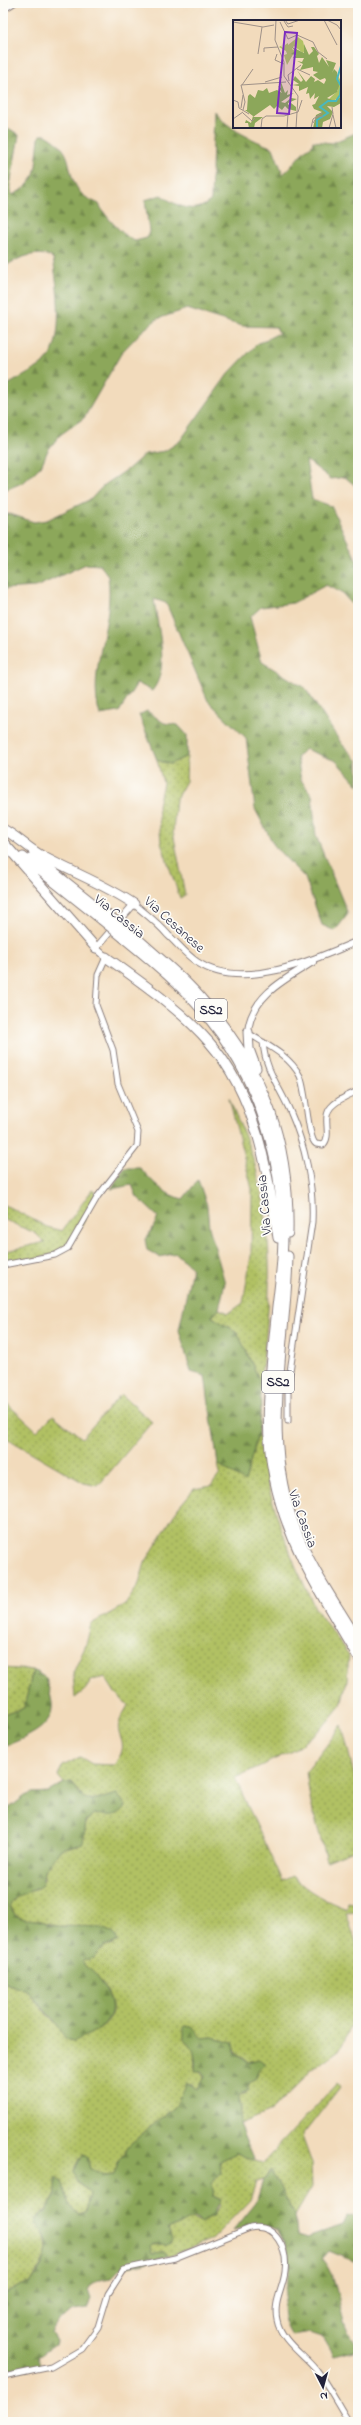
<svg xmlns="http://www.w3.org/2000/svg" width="361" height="2425" font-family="'Indie Flower',sans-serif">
  <defs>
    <pattern id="grass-dots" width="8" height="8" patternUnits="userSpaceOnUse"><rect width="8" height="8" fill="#b1c164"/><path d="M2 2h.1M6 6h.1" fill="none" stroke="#909c54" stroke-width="1.8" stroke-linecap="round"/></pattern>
    <pattern id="forest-firs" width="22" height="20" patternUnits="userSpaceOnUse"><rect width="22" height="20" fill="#8ca75a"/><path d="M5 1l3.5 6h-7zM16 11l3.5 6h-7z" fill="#72884c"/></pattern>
  </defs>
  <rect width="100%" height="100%" fill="#fdfcf7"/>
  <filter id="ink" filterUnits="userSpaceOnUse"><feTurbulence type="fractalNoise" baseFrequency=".025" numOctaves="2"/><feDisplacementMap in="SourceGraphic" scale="8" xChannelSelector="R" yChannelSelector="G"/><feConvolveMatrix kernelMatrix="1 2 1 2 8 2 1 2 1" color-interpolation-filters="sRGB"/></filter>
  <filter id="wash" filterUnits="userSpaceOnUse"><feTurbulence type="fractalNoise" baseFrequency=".012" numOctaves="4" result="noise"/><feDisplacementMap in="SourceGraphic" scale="16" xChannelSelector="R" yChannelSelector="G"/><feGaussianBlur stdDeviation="0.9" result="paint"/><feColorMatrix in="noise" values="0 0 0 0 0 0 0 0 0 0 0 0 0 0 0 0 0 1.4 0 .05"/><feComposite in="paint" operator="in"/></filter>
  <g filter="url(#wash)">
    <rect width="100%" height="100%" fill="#f2dbbc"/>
    <path fill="url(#grass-dots)" stroke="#6a7250" d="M187,756L186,781L176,799L173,832L185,895L180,898L161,843L158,805L163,783L157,760L170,764Z
      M229,1098C238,1121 250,1145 256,1169C275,1239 271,1310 260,1381L237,1332L212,1317L219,1309L229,1313L243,1303L251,1256L252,1189Z
      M92,1190L96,1193C87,1215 78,1243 55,1253C40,1260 19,1260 3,1263V1252L45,1242L35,1233L3,1219V1204L47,1227L62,1231Z
      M121,1394L152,1422L98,1486L84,1483L3,1436V1400L37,1431L53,1415L82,1438Z
      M258,1433L263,1449L268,1486L281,1528L295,1565L315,1608L349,1655L347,1680L341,1705L322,1728L294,1750L235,1778L282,1881L293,1876C308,1892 326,1901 347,1909L348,1902L358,1904V1912L346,1913L358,1948V2009L346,2038L339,2050L313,2069L271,2111L239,2124L241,2109L238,2100L239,2096L246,2093L249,2083L256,2079L258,2070L264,2065L256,2060L248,2062L242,2057L236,2055L232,2042L212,2037L203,2038L198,2033L184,2039L194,2050L195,2068L204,2074L203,2081L198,2088L190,2083L176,2106L129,2145L125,2154L119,2161L114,2175L107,2176L90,2169L87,2157L80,2159L75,2169L79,2184L89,2194L86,2212L80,2215L72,2209L61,2183L47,2210L39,2214L37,2226L43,2232L47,2245V2253L38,2271L31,2283L22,2285L3,2296V1982L27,1991L70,2041C115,2027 126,2010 93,1972C89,1968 84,1966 83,1960L94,1958L104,1946L114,1944L113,1933L88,1927L57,1926L37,1920L25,1921L14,1913L10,1905L20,1893L36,1890L44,1880V1871L61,1849L78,1845L84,1838C84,1828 85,1822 93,1814L98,1815L112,1795C102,1800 86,1805 79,1793C76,1789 76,1785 72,1782L64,1783L58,1776L63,1766L80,1757L92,1764L114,1765C132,1742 115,1739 119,1723C121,1717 125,1711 128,1705L115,1693L105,1677L92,1680L85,1690L75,1698L73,1673L86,1645L91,1624L125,1605L138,1586L145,1563L178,1508L194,1489L211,1486L220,1474L218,1464L245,1481Z
      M3,1668L33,1670L24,1708L3,1715Z
      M342,1725L354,1775C361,1785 357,1797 356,1806L358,1810V1848L327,1861L311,1804L306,1772Z
      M337,2083L340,2087L302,2136L311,2161L312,2187L295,2216L270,2170L263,2180L256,2182L250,2200L212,2239L168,2257L164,2252L152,2253L150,2249L151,2244L171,2243L168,2228L179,2226L190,2219L203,2223L206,2219L214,2216L220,2205V2199L213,2196L214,2190L211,2183L219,2176L220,2161L237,2153L262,2164Z"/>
    <path fill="url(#forest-firs)" stroke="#57644a" d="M214,111C229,130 251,139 273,148L283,174C294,166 300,151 312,146L313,141L332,143L358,132V488L345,477L331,479L306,460L312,499L331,506L358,563V611L343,594L326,585L293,603L261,607L250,617L262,662L305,688L341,743L358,761V785L336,761L305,749L297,757L301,780L312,795L316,836L348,914L335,931L322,925L305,878L275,847L255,809L246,738L208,701L166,603L154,599C157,627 171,668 152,691L137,683L119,712L100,715C86,671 115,623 108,577C107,573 102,568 100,565L86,564L36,587L3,589V515L10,514L34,522L47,520L91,499L103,486L128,469L145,454L165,451L180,441L228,374L257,344L279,333L276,327L242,326L187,309L157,319L141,332L122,352L84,418L60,435L48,450L41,466L24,482L3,491V388C16,379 33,372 45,362C66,343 57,284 53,258C38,249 16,258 3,268V132L10,129L19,135L10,186L12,195C40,183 35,165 39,139L40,135H46C78,153 63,170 80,192C85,198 93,201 99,204C103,214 124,237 135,241L147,238L149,231L145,200L161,195C177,206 195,216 211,200Z
      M147,711L164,723L178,725L187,735V756L170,764L157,760L139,715Z
      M124,1168H140C153,1182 164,1195 183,1199L198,1180L207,1205L209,1227L225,1283L219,1309L212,1317L237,1332L260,1381L261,1407L258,1433L245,1482L218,1464L205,1376L191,1372L179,1330L192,1268L176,1253L160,1257L147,1250L145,1239L152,1230L158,1217L137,1197L132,1185L111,1189Z
      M33,1670L46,1678C48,1686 51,1695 52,1703C55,1729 21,1739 3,1747V1715L24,1708Z
      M72,1782L81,1796L92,1801L117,1794L126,1806C118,1819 106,1815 93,1814L86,1822L83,1843L61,1849L44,1871L42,1885C31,1894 17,1891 10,1905C14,1919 23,1919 36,1920C43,1921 49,1926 57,1926C75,1928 101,1922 116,1936L117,1942L104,1946L94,1958L83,1960C84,1966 89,1968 93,1972C123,2007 116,2025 74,2041L66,2039L51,2017L27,1991L3,1982V1813L25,1796L32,1793L48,1792L64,1783Z
      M184,2026L191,2027L203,2038L212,2037L233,2042L234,2053L248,2062L259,2059L264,2063V2065L258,2070L256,2079L249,2083L248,2091L241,2094L238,2100L241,2109L239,2124L254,2159L252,2160L237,2153L220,2161L221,2174L211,2183L215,2192L213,2196L221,2200L216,2209V2215L206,2219L201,2224L198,2220L193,2218L179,2226L168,2228L172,2240C167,2249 161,2244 153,2243L150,2246L152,2253L164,2252L168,2257L120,2269L111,2278L99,2280L92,2284L88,2290L91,2299L87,2308L74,2310L59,2320L51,2333L56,2341L55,2345L38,2357L42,2367L15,2371L3,2366V2296L22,2285L31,2283C39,2273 51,2250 46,2238C42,2230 35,2227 36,2218L39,2214L46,2212L56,2194V2178C68,2187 66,2208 80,2215L85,2213L89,2194L78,2182L74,2171L83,2155L87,2157L90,2169L107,2176L114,2175L119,2160L125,2154L129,2145L176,2106L187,2083L198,2088L205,2076L202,2071H195C196,2056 195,2049 184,2039Z
      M271,2170L295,2216L297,2235L307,2238L343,2225L348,2215L358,2217V2263L329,2251L322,2259C344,2286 335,2321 358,2346V2350L333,2356L322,2337L310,2333L292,2336C272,2306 293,2287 289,2256C287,2247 281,2238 278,2230C262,2223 251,2226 234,2230L256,2203L263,2180Z"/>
  </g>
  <g filter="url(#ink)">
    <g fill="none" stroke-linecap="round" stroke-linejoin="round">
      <defs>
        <path id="minor" d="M3,10L14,3
          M248,1033C267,1045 290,1056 300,1076C307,1092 307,1138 316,1144L323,1145C333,1135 321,1118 331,1107C338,1099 349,1095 358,1091
          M263,1042C265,1070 279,1086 290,1111C305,1145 314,1185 312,1222L288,1385V1421
          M3,1265L55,1255L68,1248L98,1196L137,1146L138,1132L118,1084L113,1050L96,1005L98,975L106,957
          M3,2377L51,2367L82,2349L98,2327L108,2294L124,2269L175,2258L250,2228C276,2223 288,2249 285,2272C283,2289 273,2302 277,2320C281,2341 303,2354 316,2370C329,2386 338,2405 349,2422"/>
        <path id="tertiary" d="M106,957L96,948L134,904C146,914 158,923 168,935C178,944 186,955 197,962C241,992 315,960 358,941
          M248,1032C251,996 285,979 313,962"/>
        <path id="trunk" d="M3,829C18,837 29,849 44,857C74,873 106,885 134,904
          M3,842L96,948
          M33,856L105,913
          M23,857L102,920
          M129,931C155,955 184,977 206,1004C265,1073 290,1142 288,1233
          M124,938C150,960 178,982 200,1008C257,1072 281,1150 283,1235C283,1259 280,1283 277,1307C272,1363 262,1421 274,1477C287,1544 324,1599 358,1657
          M106,957C142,983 180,1009 209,1042C256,1095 268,1171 278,1238
          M248,1032L249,1049L256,1068
          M288,1256C286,1348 260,1440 296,1530C311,1569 337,1605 358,1641"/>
      </defs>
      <use href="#minor" stroke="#8a7e7c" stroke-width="7"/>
      <use href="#tertiary" stroke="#8a7e7c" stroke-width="8"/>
      <use href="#trunk" stroke="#8a7e7c" stroke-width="11"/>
      <use href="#minor" stroke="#fff" stroke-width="5"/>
      <use href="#tertiary" stroke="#fff" stroke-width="6"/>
      <use href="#trunk" stroke="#fff" stroke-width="9"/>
      <defs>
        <path id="trunk-bridge" d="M105,913L129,931
          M102,920L124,938"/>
      </defs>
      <use href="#trunk-bridge" stroke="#8a7e7c" stroke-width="11" stroke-linecap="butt"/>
      <use href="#trunk-bridge" stroke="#fff" stroke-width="9"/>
    </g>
  </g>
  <g text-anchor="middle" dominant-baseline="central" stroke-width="3.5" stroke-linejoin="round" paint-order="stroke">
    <g fill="#fdfcf7" stroke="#646373" stroke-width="1">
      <rect x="195" y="999" width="32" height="22" rx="3"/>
      <rect x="262" y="1371" width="32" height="22" rx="3"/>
    </g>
    <g font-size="13" font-weight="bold" fill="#22223b">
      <text x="211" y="1010">SS2</text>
      <text x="278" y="1382">SS2</text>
    </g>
    <g font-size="14" fill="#22223b" stroke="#fdfcf7">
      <text transform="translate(119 917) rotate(39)">Via Cassia</text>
      <text transform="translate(174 925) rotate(42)">Via Cesanese</text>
      <text transform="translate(265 1205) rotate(-95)">Via Cassia</text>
      <text transform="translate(302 1519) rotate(70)">Via Cassia</text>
    </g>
  </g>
  <g transform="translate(233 20)">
    <rect width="108" height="108" fill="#f2dbbc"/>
    <path d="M65,17L70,21L72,30L70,33L61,26L59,29L62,31L54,45L50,32L51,35L54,34L53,31L46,27L51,24L48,26L51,29L52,25L55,23V25ZM105,56L108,61L107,77L100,81L95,80L105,70Z" fill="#b1c164"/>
    <path d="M71,24L76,35L80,31L78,27H81L86,34L84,36L86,43L89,37L96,47L93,40L103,43L99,53L101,49L104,52L106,66L104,72L94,78L102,81L107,77L108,72V83L101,87L94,86L100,92L97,99L90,102L89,108H80L83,95L89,92L81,89L79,85L82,84L86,76L81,79L82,73L77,79L76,73L73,74L75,67L66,71V66L59,65L66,64L60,60L62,56L68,62L70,60L64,50L73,62L78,56L82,59L81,62L85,60L91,64L93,60L92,58L87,60L80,55L85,52L80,51V47L67,50L70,44L64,41L69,42L71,38H60L63,35L58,34L62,31L59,27L71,33ZM48,62L52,73L55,70L54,75L61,73L48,82L52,83L58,78L64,79L55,83V85L58,83L63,87V91L55,89L52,86L49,90L44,86L41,89L37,85L20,97H30L22,103L21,108H16L15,103H12L13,100L18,103L20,96L12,90V86V90H14L15,76L17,74L22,78L25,70L30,71L34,68L36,73L44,70L49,73L45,66L48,68Z" fill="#8ca75a"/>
    <path fill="none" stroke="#49b8be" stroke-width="2" d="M84,108V100L95,93L87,87L95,81H103L107,75L108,66L104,59L108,46"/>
    <path fill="none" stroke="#9f9188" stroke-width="1" d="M43,0L42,20L51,42V56L65,76L63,108M52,0L55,4L67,0M91,0L104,25M94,0L104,5L108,10M51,1L55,7L60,6M0,2L30,7L41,5M47,2L55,19L64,15L80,22L85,32L94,39M31,32V28L45,27M25,34L29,7M44,34L42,40L51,44M64,49L77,55M56,61L55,55L68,45M32,62L49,57M8,65L53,62M8,65L12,82L10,90M9,65L20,49M0,80L5,82L6,88L16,94M8,88L10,75M10,93L19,101L22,98M100,95L103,108M0,99L10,92M80,103L84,97L90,96M28,108L29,99L33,96H51L65,92L69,80M54,108L55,94M78,108L80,99L89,93M96,108L100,94L99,87"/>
    <path fill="#7b2cbf" fill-opacity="0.15" stroke="#7b2cbf" stroke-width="2" d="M52,12L64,13L56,94L44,93Z"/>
    <rect width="108" height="108" fill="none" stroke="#22223b" stroke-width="2"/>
  </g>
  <rect width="361" height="2425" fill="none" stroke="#fdfcf7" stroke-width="16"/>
  <g transform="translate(323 2387) rotate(174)" stroke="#fdfcf7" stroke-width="3" paint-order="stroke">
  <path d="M0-3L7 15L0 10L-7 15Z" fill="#22223b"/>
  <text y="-6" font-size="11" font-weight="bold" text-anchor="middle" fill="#22223b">N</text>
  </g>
</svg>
